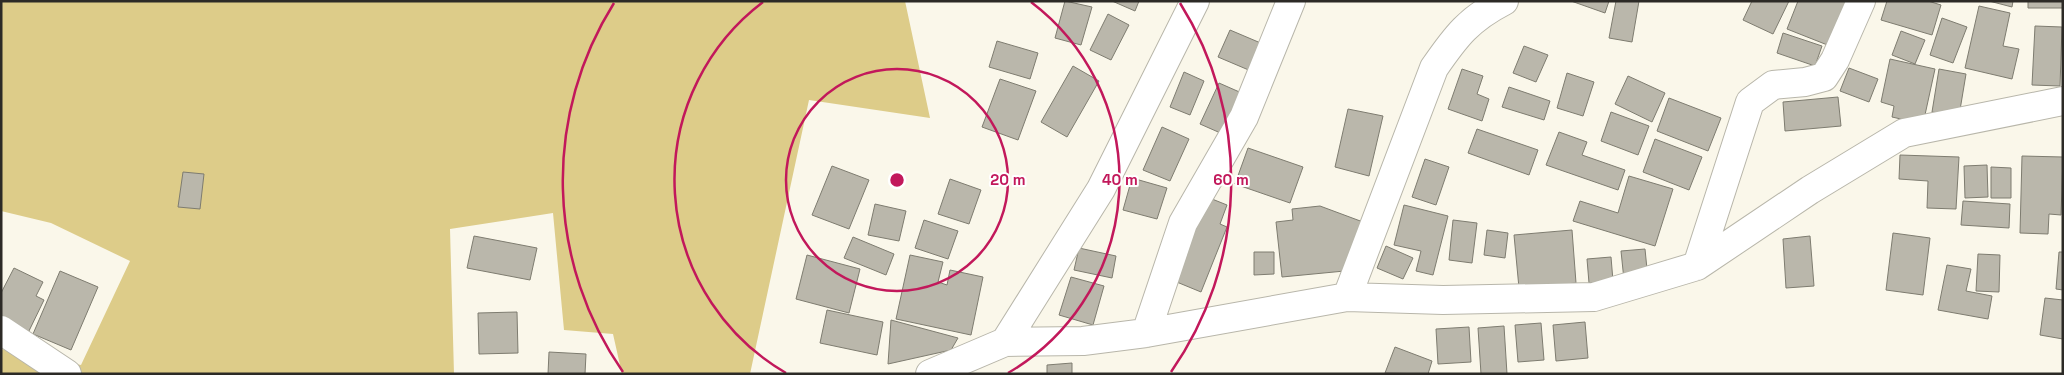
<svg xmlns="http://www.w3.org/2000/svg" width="2064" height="375" font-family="'Space Grotesk',sans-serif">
  <rect width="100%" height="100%" fill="#faf7ea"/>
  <path fill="#ddcc89" d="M1,1H905L930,118L809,100L750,374H622L613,334L564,330L553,213L450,229L454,374H1V349L81,365L130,261L51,223L1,211Z"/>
  <path fill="#bab7ab" stroke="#7e7c70" d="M1065,1L1092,7L1081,45L1055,38Z
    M1112,1H1139L1135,11Z
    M1571,1H1609L1605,13Z
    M1616,1H1639L1632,42L1609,38Z
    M1752,1H1789L1773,34L1743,20Z
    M1798,1H1848L1830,46L1787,29Z
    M1887,1H1928L1941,5L1932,35L1881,20Z
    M1989,1H2013L2012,7Z
    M2028,1H2063V8H2028Z
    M1979,6L2010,13L2003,46L2019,49L2012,79L1965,68Z
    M1108,14L1129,25L1111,60L1090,50Z
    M1942,18L1967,27L1953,63L1930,55Z
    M2035,26L2062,27L2060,86L2032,85Z
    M1230,30L1263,44L1251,71L1218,57Z
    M1901,31L1925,40L1915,64L1892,55Z
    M1783,33L1822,46L1815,66L1777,53Z
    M997,41L1038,53L1030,79L989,67Z
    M1524,46L1548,55L1536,82L1513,73Z
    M1890,59L1935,69L1923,124L1892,117L1894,106L1881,102Z
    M1073,66L1099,81L1067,137L1041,122Z
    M1849,68L1878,79L1869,102L1840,91Z
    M1462,69L1483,76L1477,94L1489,99L1482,121L1448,109Z
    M1939,69L1966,74L1959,116L1932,112Z
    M1184,72L1204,81L1190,115L1170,107Z
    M1567,73L1594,82L1583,116L1557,108Z
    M1628,76L1665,93L1652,122L1615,104Z
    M1000,79L1036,91L1018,140L982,127Z
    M1219,83L1244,94L1225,135L1200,124Z
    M1509,87L1550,101L1544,120L1502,107Z
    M1838,97L1841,126L1785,131L1783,102Z
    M1669,98L1721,118L1708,151L1657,131Z
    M1348,109L1383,116L1369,176L1335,167Z
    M1611,112L1649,126L1638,155L1601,141Z
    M1162,127L1189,139L1170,181L1143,170Z
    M1477,129L1538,150L1529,175L1468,153Z
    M1559,132L1587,142L1582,155L1625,170L1618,190L1546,165Z
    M1655,139L1702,157L1689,190L1643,172Z
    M1248,148L1303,167L1290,203L1235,184Z
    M1900,155L1959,157L1956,209L1927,208L1928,181L1899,179Z
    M2022,156L2063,157L2061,215L2049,214L2048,234L2020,233Z
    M1425,159L1449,167L1436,205L1412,197Z
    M1987,165L1988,197L1965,198L1964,166Z
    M832,166L869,180L849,229L812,215Z
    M1991,167L2011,168V198H1991Z
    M183,172L204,174L200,209L178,207Z
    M1629,176L1673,189L1655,246L1573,221L1580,201L1618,213Z
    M1132,178L1167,188L1157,219L1123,210Z
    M950,179L981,190L969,224L938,214Z
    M1202,195L1227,205L1220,224L1227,227L1201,292L1167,278Z
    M1963,201L2010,204L2009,228L1961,225Z
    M875,204L906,211L899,241L868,235Z
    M1404,205L1448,216L1433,275L1416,271L1421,251L1394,245Z
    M1320,206L1363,222L1355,270L1282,277L1276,222L1293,220L1292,209Z
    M924,220L958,231L948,259L915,248Z
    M1453,220L1477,223L1472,263L1449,260Z
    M1487,230L1508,233L1505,258L1484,255Z
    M1572,230L1576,283L1519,288L1514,235Z
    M1893,233L1930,238L1923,295L1886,290Z
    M474,236L537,248L530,280L467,268Z
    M1810,236L1814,286L1786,288L1783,239Z
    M853,237L894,254L886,275L844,258Z
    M1386,246L1413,258L1403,279L1377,268Z
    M1079,248L1116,256L1112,278L1074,270Z
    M1645,249L1648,279L1624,280L1621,251Z
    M1254,252H1274V274L1254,275Z
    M2059,252H2063V290L2056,289Z
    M1978,254L2000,255L1999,292L1976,291Z
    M807,255L860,269L849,313L796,299Z
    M910,255L943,262L938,282L947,285L950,270L983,277L971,335L896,319Z
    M1611,257L1613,281L1589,283L1587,259Z
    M1947,265L1971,269L1966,291L1992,296L1988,319L1938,310Z
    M14,268L43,282L36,296L44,300L27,335L1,323V293Z
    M60,271L98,287L71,350L33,334Z
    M1071,277L1104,286L1093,325L1059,315Z
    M2045,298L2063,300V339L2040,335Z
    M827,310L883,322L877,355L820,343Z
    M517,312L518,353L479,354L478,313Z
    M891,320L958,338L951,350L888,364Z
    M1585,322L1588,358L1556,361L1553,325Z
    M1541,323L1544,360L1518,362L1515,325Z
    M1504,326L1507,374H1481L1478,328Z
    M1469,327L1471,362L1438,364L1436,329Z
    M1395,347L1432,361L1428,374L1385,373Z
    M549,352L586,354L585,374H548Z
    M1072,363V374H1047V365Z"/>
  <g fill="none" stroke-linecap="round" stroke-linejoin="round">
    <defs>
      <path id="street" d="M1697,266L1750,102L1773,85L1805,82L1824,77L1835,60L1861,1
        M1347,297L1434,68C1456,36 1469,19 1504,1
        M1,330L67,374
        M1146,333L1183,223L1244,117L1291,1
        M1005,342L1101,189L1195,1
        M930,374L1005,342L1083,341L1146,333L1347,297L1443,300L1594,297L1697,266L1810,190L1904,133L2063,101"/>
    </defs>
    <use href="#street" stroke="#b8b6aa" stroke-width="30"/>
    <use href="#street" stroke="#fff" stroke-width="28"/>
  </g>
  <g fill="none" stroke="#c2185b" stroke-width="2.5">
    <circle cx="897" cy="180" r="111"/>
    <path d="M786 373A223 223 0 0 1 763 2M1031 2A223 223 0 0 1 1008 373"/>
    <path d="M623 372A334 334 0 0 1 614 3M1180 3A334 334 0 0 1 1171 372"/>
  </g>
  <circle cx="897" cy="180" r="8" fill="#c2185b" stroke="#fff" stroke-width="2.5"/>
  <g font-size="15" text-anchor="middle" font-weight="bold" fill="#c2185b" stroke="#fff" stroke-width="4" stroke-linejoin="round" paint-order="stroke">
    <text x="1008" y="185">20 m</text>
    <text x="1120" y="185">40 m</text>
    <text x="1231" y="185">60 m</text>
  </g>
  <rect width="2064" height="375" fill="none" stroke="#2c2a26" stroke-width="5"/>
</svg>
